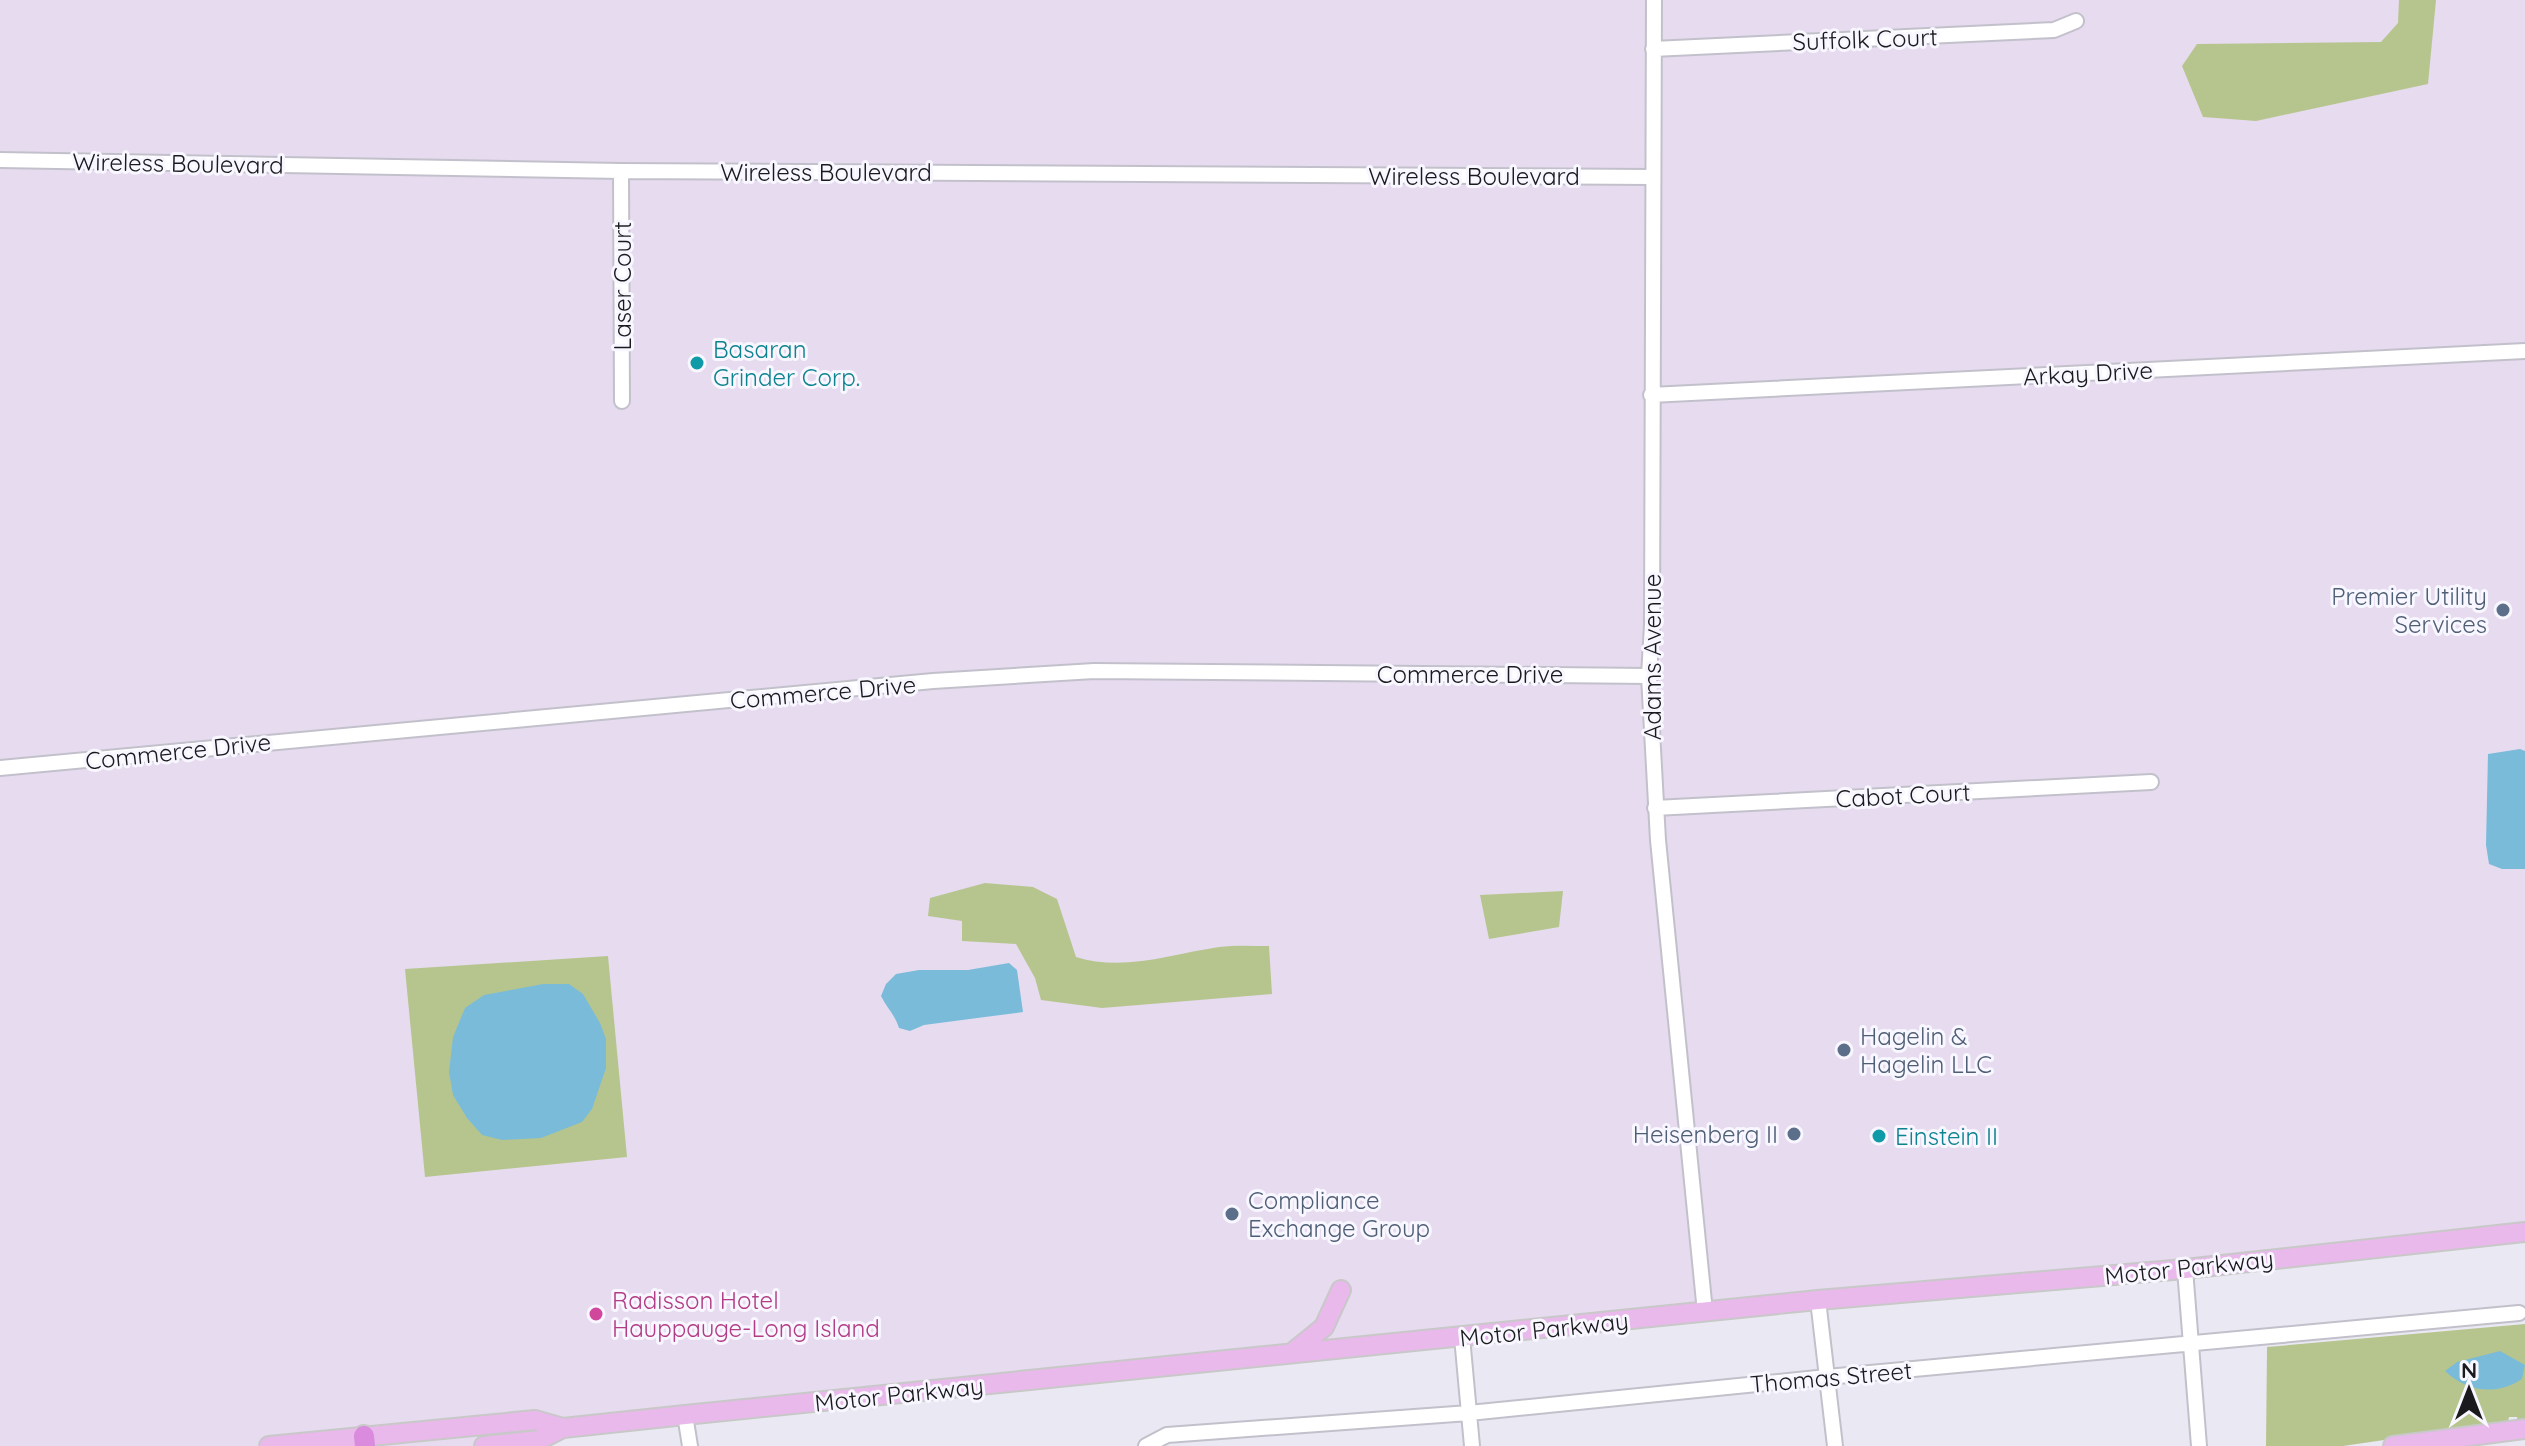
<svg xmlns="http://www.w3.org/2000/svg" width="2525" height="1446" font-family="Quicksand,sans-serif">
  <rect width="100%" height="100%" fill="#eae9f3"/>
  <path fill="#e7dbef" d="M0,0H2525V1233L625,1425L479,1446H0Z"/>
  <path fill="#b6c58e" d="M2399,0H2436L2428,84L2256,121L2203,117L2182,66L2197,44L2381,42L2398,23Z
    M985,883L1033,887L1057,899L1076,957C1124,972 1171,954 1219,947C1235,945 1253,946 1269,946L1272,994L1102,1008L1041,1000L1035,978L1016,944L962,941V921L928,916L930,898Z
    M1563,891L1559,927L1489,939L1480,895Z
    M608,956L627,1157L425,1177L405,969Z
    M2525,1324V1421H2518L2517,1417H2509L2508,1422L2343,1446H2266L2267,1347Z"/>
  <path fill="#7abbda" d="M2520,749L2525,751V869H2502L2489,864L2486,845L2488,754Z
    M1009,963L1017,970L1023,1012L924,1025L910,1031L899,1028C895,1015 887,1008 881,996L886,984L896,974L919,970H968Z
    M543,984H569L583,994L600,1023L606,1039V1068L592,1109L582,1122L541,1138L502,1140L482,1135L467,1118L453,1095L449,1072L453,1037L465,1008L484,995Z
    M2500,1351L2525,1365L2522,1379C2496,1396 2467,1392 2445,1371L2457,1362Z"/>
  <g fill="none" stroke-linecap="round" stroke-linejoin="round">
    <defs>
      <path id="minor" d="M1654,0L1652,625L1649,676L1658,840L1705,1312
        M1653,49L2054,30L2076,21
        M0,160L621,171L1652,177
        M621,171L622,401
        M1651,395L2525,351
        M0,768L933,681L1094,671L1649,676
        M1655,808L2151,782
        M2185,1269L2199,1446
        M1818,1300L1835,1446
        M1462,1337L1472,1446
        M685,1415L690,1446
        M1146,1446L1167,1435L1469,1413L1827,1377L2519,1313"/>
      <path id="major" d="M1293,1352L1324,1327L1341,1290
        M269,1446L535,1420L563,1428
        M484,1446L539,1440L563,1428L685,1415L1818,1300L2185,1269L2525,1232
        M2393,1446L2525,1429"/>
      <path id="highway" d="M364,1436L365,1446"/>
    </defs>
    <use href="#minor" stroke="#c2c1cb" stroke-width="18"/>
    <use href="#major" stroke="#c8c8c9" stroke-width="22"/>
    <use href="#highway" stroke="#c8c8c9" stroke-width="24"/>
    <use href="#minor" stroke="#fff" stroke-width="14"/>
    <use href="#major" stroke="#e9b9eb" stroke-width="18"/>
    <use href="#highway" stroke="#da8bdd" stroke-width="20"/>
  </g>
  <g fill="#0f9aa8" stroke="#f8f6ff" stroke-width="3">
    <circle cx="697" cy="363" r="8"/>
    <circle cx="1879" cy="1136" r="8"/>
  </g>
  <g fill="#5c6f8a" stroke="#f8f6ff" stroke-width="3">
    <circle cx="2503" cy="610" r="8"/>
    <circle cx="1844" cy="1050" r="8"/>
    <circle cx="1794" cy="1134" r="8"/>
    <circle cx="1232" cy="1214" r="8"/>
  </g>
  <circle fill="#d1479c" stroke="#f8f6ff" stroke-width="3" cx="596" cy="1314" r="8"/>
  <g text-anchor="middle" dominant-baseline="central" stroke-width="6" stroke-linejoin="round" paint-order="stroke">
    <g font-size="24" fill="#1a191d" stroke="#f8f6ff">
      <text transform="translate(1865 39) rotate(-2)">Suffolk Court</text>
      <text transform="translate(178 163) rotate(1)">Wireless Boulevard</text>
      <text x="826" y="172">Wireless Boulevard</text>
      <text x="1474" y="176">Wireless Boulevard</text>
      <text transform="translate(622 286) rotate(-90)">Laser Court</text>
      <text transform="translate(2088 373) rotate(-3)">Arkay Drive</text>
      <text transform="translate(1652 657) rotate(-90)">Adams Avenue</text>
      <text x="1470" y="674">Commerce Drive</text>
      <text transform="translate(823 692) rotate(-5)">Commerce Drive</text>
      <text transform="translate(178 751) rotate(-6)">Commerce Drive</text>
      <text transform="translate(1903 795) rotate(-3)">Cabot Court</text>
      <text transform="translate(2189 1267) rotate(-6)">Motor Parkway</text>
      <text transform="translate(1544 1329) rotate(-6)">Motor Parkway</text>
      <text transform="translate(1831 1377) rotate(-5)">Thomas Street</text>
      <text transform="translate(899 1394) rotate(-6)">Motor Parkway</text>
    </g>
    <g font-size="24" fill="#0d838f" stroke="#f8f6ff" text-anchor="start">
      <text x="713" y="349">Basaran<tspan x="713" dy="28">Grinder Corp.</tspan></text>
      <text x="1895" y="1136">Einstein II</text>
    </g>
    <g font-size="24" fill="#4e5e75" stroke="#f8f6ff" text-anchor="end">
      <text x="2487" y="596">Premier Utility<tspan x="2487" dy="28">Services</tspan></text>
      <text x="1860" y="1036" text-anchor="start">Hagelin &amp;<tspan x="1860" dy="28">Hagelin LLC</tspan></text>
      <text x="1778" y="1134">Heisenberg II</text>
      <text x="1248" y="1200" text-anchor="start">Compliance<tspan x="1248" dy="28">Exchange Group</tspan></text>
    </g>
    <g font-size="24" fill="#b23c85" stroke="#f8f6ff" text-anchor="start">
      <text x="612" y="1300">Radisson Hotel<tspan x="612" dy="28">Hauppauge-Long Island</tspan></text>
    </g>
  </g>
  <g transform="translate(2469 1390)" stroke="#f8f6ff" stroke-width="6" paint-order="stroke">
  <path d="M0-6L14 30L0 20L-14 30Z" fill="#1a191d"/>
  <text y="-12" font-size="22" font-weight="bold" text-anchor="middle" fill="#1a191d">N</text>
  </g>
</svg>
